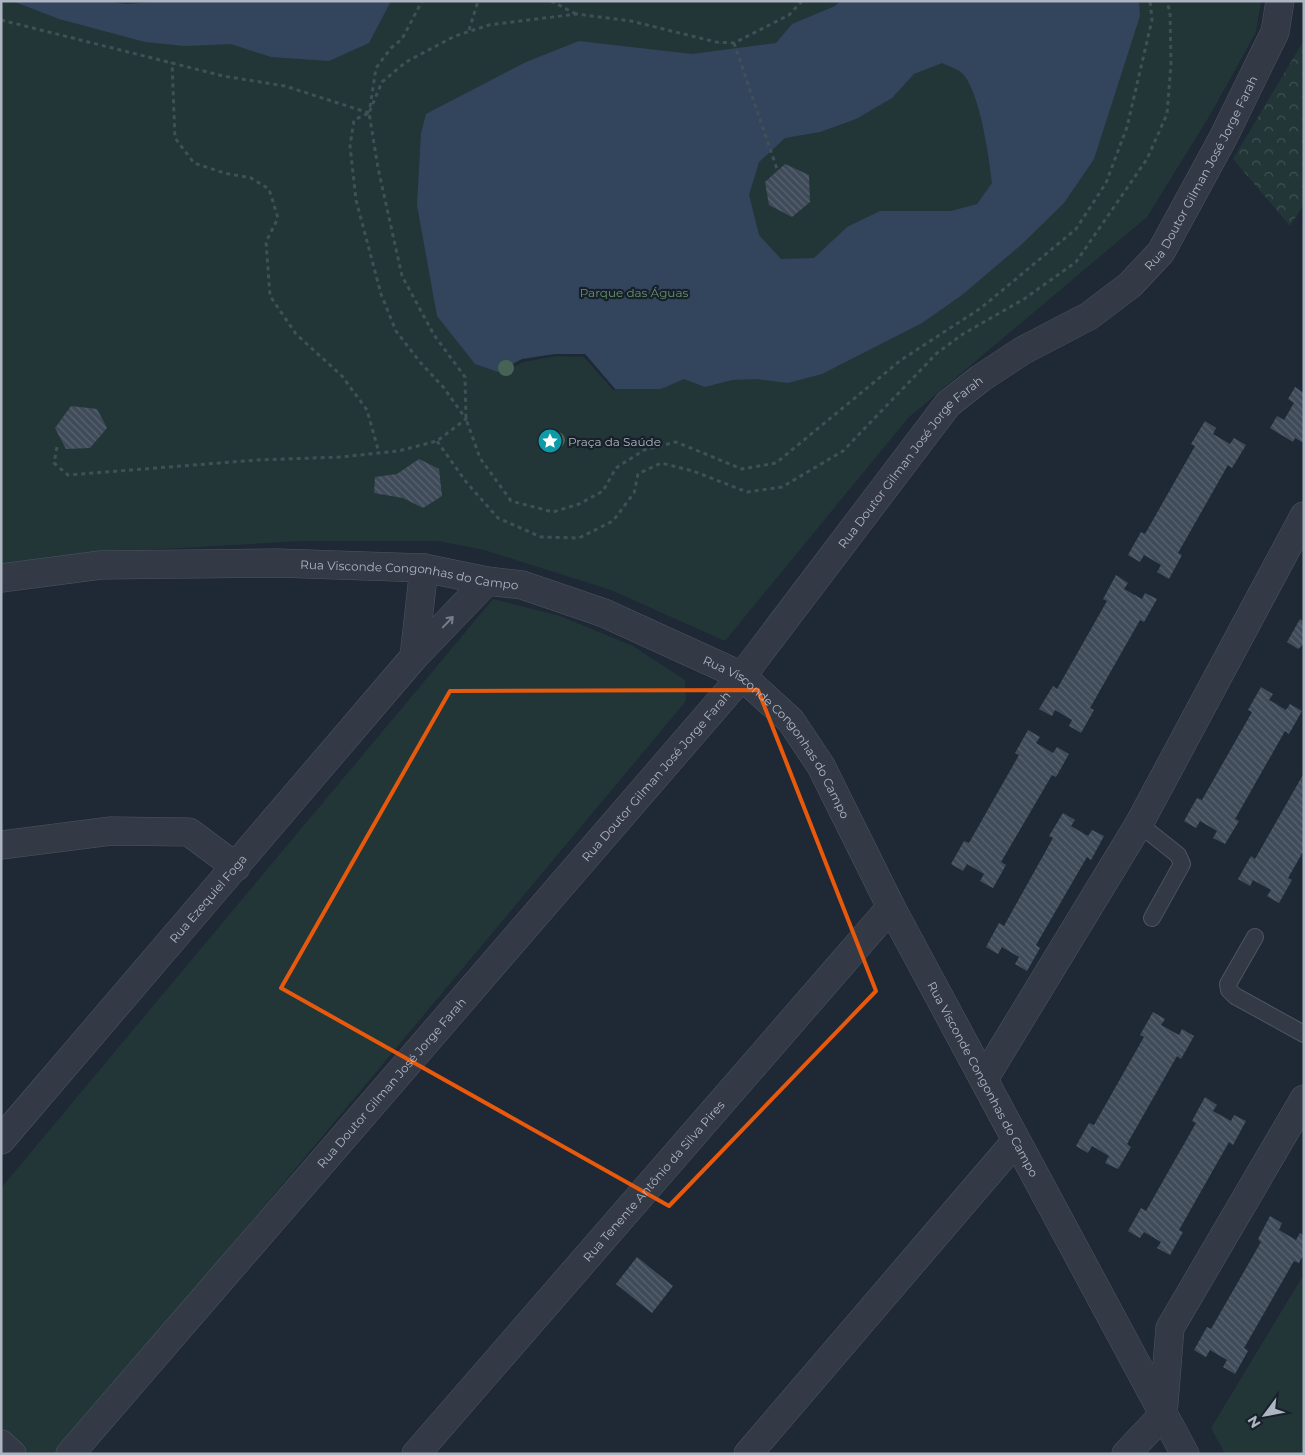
<svg xmlns="http://www.w3.org/2000/svg" width="1305" height="1455" font-family="Montserrat,sans-serif">
  <defs>
    <pattern id="forest-crowns" width="20" height="18" patternUnits="userSpaceOnUse" patternTransform="scale(1.25)"><rect width="20" height="18" fill="#223638"/><path d="M2 6a3 3 0 1 1 6 0M12 15a3 3 0 1 1 6 0" fill="none" stroke="#3f5153"/></pattern>
    <pattern id="building-back-hatch" width="6" height="6" patternUnits="userSpaceOnUse" patternTransform="scale(1.25)"><rect width="6" height="6" fill="#404b5a"/><path d="M-1 5l2 2M0 0l6 6M5-1l2 2" fill="none" stroke="#596370"/></pattern>
  </defs>
  <rect width="100%" height="100%" fill="#1f2835"/>
  <path fill="url(#forest-crowns)" d="M1304,40V204L1290,226L1233,159Z"/>
  <path fill="#223638" d="M1,1H1261L1256,32L1210,115L1147,217L908,418L725,641L611,590L484,550L438,541H302L127,551L1,572Z
    M493,599L560,616L633,646L685,680L686,701L57,1454H26L1,1432V1188Z
    M1304,1274V1454H1225L1211,1428Z"/>
  <path fill="#33445d" fill-rule="evenodd" d="M104,1L127,4L164,1H391L369,43L329,61L271,57L231,44L185,46L145,42L59,19L15,2Z
    M840,1H1139L1140,16L1094,159L1064,203L1021,245L962,295L922,323L822,374L788,383L757,379L732,380L705,387L684,379L661,389H615L585,354C548,354 531,355 498,372L475,364L437,316L417,205L421,133L426,114L526,62L579,41L692,54L776,43L792,24L835,6ZM942,63C948,66 958,69 963,74C980,93 989,157 992,183L977,204L951,211H880L847,227L814,258L781,259L759,235L749,195L759,162L785,138L820,132L856,119L892,98L914,74Z"/>
  <path fill="#1f2835" d="M555,354H585L615,389L614,391L584,357L556,356L523,362L501,373L498,372L522,359Z"/>
  <path fill="url(#building-back-hatch)" d="M785,164L809,175L810,202L792,217L769,205L765,182Z
    M1295,387L1304,393V443L1295,438L1293,442L1270,428L1277,416L1284,420L1294,403L1288,399Z
    M71,406L97,409L107,428L90,448L66,449L55,428Z
    M1205,421L1216,428L1213,434L1230,444L1234,438L1246,445L1232,468L1228,465L1178,553L1182,555L1169,579L1157,572L1161,565L1144,555L1140,562L1128,555L1141,532L1145,534L1195,446L1191,444Z
    M419,459L439,469L442,496L423,508L403,498L374,493L375,477L397,474Z
    M1116,575L1128,583L1124,589L1142,599L1145,593L1157,599L1144,622L1140,620L1090,708L1094,710L1081,733L1069,726L1072,720L1055,710L1052,716L1039,709L1053,686L1057,689L1107,601L1103,599Z
    M1300,619L1304,622V644L1298,649L1287,642Z
    M1261,687L1273,694L1269,700L1286,710L1290,704L1302,711L1289,734L1285,731L1235,819L1239,821L1225,844L1213,838L1217,831L1200,821L1196,828L1184,821L1197,798L1202,800L1252,712L1248,710Z
    M1028,730L1040,737L1036,743L1053,753L1057,747L1069,754L1056,777L1052,775L1001,862L1006,865L993,888L980,881L984,874L967,864L963,871L951,864L964,841L969,843L1019,755L1015,753Z
    M1304,773V850L1288,878L1292,880L1279,903L1267,896L1271,890L1253,880L1250,886L1238,879L1251,856L1255,859Z
    M1063,813L1075,820L1071,826L1088,836L1092,830L1104,836L1091,860L1087,857L1036,945L1040,948L1027,971L1015,964L1019,957L1002,947L998,954L986,947L999,923L1004,926L1053,838L1049,836Z
    M1153,1012L1165,1019L1161,1025L1179,1035L1182,1029L1194,1036L1181,1059L1177,1056L1127,1144L1131,1147L1118,1169L1105,1163L1109,1156L1092,1146L1088,1153L1076,1146L1089,1123L1094,1125L1144,1037L1140,1035Z
    M1205,1097L1217,1105L1213,1111L1231,1121L1234,1115L1246,1121L1233,1145L1229,1142L1179,1230L1183,1232L1170,1255L1157,1248L1161,1242L1144,1232L1140,1238L1128,1231L1141,1208L1146,1211L1196,1123L1192,1121Z
    M1270,1216L1282,1223L1279,1230L1296,1240L1300,1233L1304,1236V1254L1299,1263L1294,1261L1244,1348L1248,1351L1235,1374L1223,1367L1227,1360L1210,1350L1206,1357L1194,1350L1207,1327L1211,1329L1261,1242L1258,1239Z
    M637,1257L673,1286L652,1313L616,1284Z"/>
  <g fill="none" stroke-linecap="round" stroke-linejoin="round">
    <defs>
      <path id="service" d="M1139,824L1178,855L1182,864L1152,918
        M1255,937L1228,984L1229,990L1235,996L1304,1034"/>
      <g id="minor">
        <path d="M414,657L424,568"/>
        <path d="M1,845L111,831L189,832L236,867"/>
        <path d="M984,1079L1139,824L1304,516"/>
        <path id="s1" d="M1,1140L414,657L487,581"/>
        <path d="M1,1444L12,1454"/>
        <path id="s2" d="M70,1454L742,676L948,404L981,378L1022,351L1089,316L1130,285L1161,252L1223,138L1275,32L1280,1"/>
        <path id="s3" d="M416,1454L891,907"/>
        <path d="M748,1454L1016,1141"/>
        <path d="M1126,1454L1163,1415L1170,1328L1304,1099"/>
      </g>
      <g id="tertiary">
        <path id="s4" d="M1,578L101,565L278,563L424,568L487,581L522,585L604,613L742,676L791,721L821,766L891,907L1185,1454"/>
      </g>
    </defs>
    <use href="#service" stroke="#4d5561" stroke-width="18"/>
    <use href="#minor" stroke="#4d5561" stroke-width="29"/>
    <use href="#tertiary" stroke="#4d5561" stroke-width="29"/>
    <path stroke="#3f5154" stroke-width="3" stroke-dasharray="4 4" stroke-linecap="butt" d="M551,1L576,14
      M802,1L789,15L734,43L716,42L631,21L577,14L489,25L455,36L406,62L382,82L369,113L378,168L402,276L434,335L465,377L466,419L480,458L511,501L553,512L579,504L603,491L616,468L644,450L676,442L742,469L776,463L901,360L981,308L1076,229L1106,183L1127,127L1152,20L1150,1
      M1,20L172,63
      M469,30L478,1
      M734,43L779,175
      M370,107L376,68L391,48L402,39L422,1
      M369,113L285,86L223,76L172,63L175,138L194,163L224,173L251,178L269,189L278,218L266,242L270,296L296,334L342,376L367,410L379,453
      M437,441L467,483L498,518L541,537L579,538L613,521L634,493L638,474L661,463L693,471L747,492L782,487L843,451L937,353L963,334L1024,299L1076,262L1147,159L1167,114L1171,64L1170,11L1166,1
      M57,447L54,463L68,475L257,460L341,457L398,451L437,441L466,419L444,388L420,362L396,331L381,294L356,200L350,146L354,120L369,113"/>
    <use href="#service" stroke="#333a46" stroke-width="16"/>
    <use href="#minor" stroke="#333a46" stroke-width="28"/>
    <use href="#tertiary" stroke="#333a46" stroke-width="28"/>
  </g>
  <g fill="#466355">
    <circle cx="506" cy="368" r="8"/>
    <circle cx="557" cy="440" r="8"/>
  </g>
  <defs><path id="oneway-shaft" d="M-6 0H5M1.5-3L5.5 0L1.5 3" fill="none" stroke-width="1.6" stroke-linecap="round" stroke-linejoin="round" transform="scale(1.25)"/></defs>
  <use stroke="#767e8b" href="#oneway-shaft" transform="translate(448 622) rotate(-46)"/>
  <path fill="none" stroke="#e8590c" stroke-width="4" stroke-linejoin="round" d="M758,690L876,991L669,1206L281,988L450,691Z"/>
  <defs>
    <symbol id="sight-disc" viewBox="-11 -11 22 22"><circle r="9.5" fill="#0f9aa8" stroke="#18202a"/><path d="M0-6L1.8-2.2L6-1.7L2.9 1.2L3.7 5.4L0 3.3L-3.7 5.4L-2.9 1.2L-6-1.7L-1.8-2.2Z" fill="#fff"/></symbol>
  </defs>
  <g fill-rule="evenodd">
    <use href="#sight-disc" x="536" y="427" width="28" height="28"/>
  </g>
  <g text-anchor="middle" dominant-baseline="central" stroke-width="4.5" stroke-linejoin="round" paint-order="stroke">
    <g font-size="12" fill="#adb5c3" stroke="#18202a">
      <text stroke="none"><textPath href="#s2" startOffset="1721">Rua Doutor Gilman José Jorge Farah</textPath></text>
      <text stroke="none"><textPath href="#s2" startOffset="1301">Rua Doutor Gilman José Jorge Farah</textPath></text>
      <text stroke="none"><textPath href="#s4" startOffset="410">Rua Visconde Congonhas do Campo</textPath></text>
      <text stroke="none"><textPath href="#s4" startOffset="830">Rua Visconde Congonhas do Campo</textPath></text>
      <text stroke="none"><textPath href="#s2" startOffset="896">Rua Doutor Gilman José Jorge Farah</textPath></text>
      <text stroke="none"><textPath href="#s1" startOffset="318">Rua Ezequiel Foga</textPath></text>
      <text stroke="none"><textPath href="#s4" startOffset="1235">Rua Visconde Congonhas do Campo</textPath></text>
      <text stroke="none"><textPath href="#s2" startOffset="491">Rua Doutor Gilman José Jorge Farah</textPath></text>
      <text stroke="none"><textPath href="#s3" startOffset="362">Rua Tenente Antônio da Silva Pires</textPath></text>
    </g>
    <g font-size="12" fill="#659370" stroke="#18202a">
      <text x="634" y="292">Parque das Águas</text>
    </g>
    <g font-size="12" fill="#adb5c3" stroke="#18202a" text-anchor="start">
      <text x="568" y="441">Praça da Saúde</text>
    </g>
  </g>
  <rect width="1305" height="1455" fill="none" stroke="#adb5c3" stroke-width="5"/>
  <g transform="translate(1265 1415) rotate(238)" stroke="#18202a" stroke-width="4" paint-order="stroke">
  <path d="M0-4L9 19L0 12L-9 19Z" fill="#adb5c3"/>
  <text y="-8" font-size="14" font-weight="bold" text-anchor="middle" fill="#adb5c3">N</text>
  </g>
</svg>
